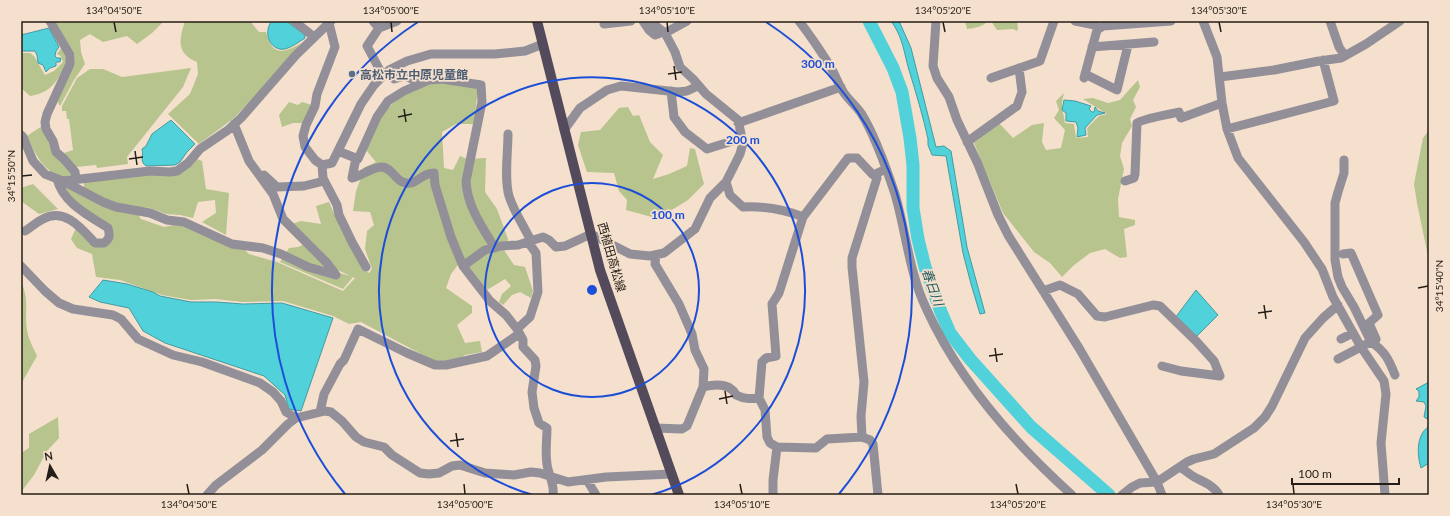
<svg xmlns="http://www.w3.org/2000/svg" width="1450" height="516" font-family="Lato,'Noto Sans JP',sans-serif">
  <rect width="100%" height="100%" fill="#f4e0cc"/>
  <path fill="#b7c48e" d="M55,21H164L152,33L137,44L127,36L103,42L90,34L80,40L81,52L85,64L74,80L60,106L57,101L72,68L75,55Z
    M185,21H250L259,32H266C272,56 283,54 301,43L284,65L234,118L199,144L168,114L190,94L198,74L197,62C176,54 179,39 185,21Z
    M965,21H988C982,27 975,28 967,29Z
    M991,21H1017L1018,28L1017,31L1013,29L997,30Z
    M62,47L68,58C60,77 53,93 30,96L21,88V53H30L34,56L45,75L54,71L63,62L61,56L57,54Z
    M191,68L183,87L127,157L128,164L97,168L96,165L76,167L64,153L73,150L69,119H67L66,111H62V106L77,78L90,69H103L122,77Z
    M1138,80L1140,87L1133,100L1136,107L1130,119L1132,126L1122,143L1120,156L1124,169L1118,199L1119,217L1135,220V225L1124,229L1127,257L1120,258L1105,249L1090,253L1073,266L1062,277L1050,263L1034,252L1003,213L974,143L999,123L1013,138L1032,125L1044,123L1042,142L1046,150L1061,148L1065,130L1054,118L1059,110L1056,101L1064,93C1060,108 1063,109 1065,123L1074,124L1076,138L1088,137L1087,128L1099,116L1107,114L1083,99L1093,98L1108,103L1120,100Z
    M433,82L478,88L474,124H456L442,132L444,168L453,170L460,156L467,159L486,158L485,192L497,209L508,239L504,250L514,265L525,267L533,291L531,298L520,292L512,295L503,305L499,302L502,294L511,286L505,279L487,290L463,258L451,274L446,288L472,306V313L457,325L465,343L480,341L482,352L465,355L455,362L440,364L361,322L349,324L333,316L283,301L242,302L216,299L191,300L162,295L120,280L96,277L92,254L77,248L71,239L76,228L91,243L113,236L74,202L61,184L137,213L141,219L164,227L179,224L243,248L249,254L277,262L343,291L355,278L353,277L343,289L280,262L289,248L298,247L303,245L332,271L351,276L335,269L292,224L301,221L321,224L316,206L329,202L341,229L363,270L369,273L372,269L365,249L367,231L374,225L370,212L353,211L356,191L361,178L363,168L376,162L366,150C370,140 373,127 379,118C393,99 412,91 433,82Z
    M289,102L298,105L302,102L312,105L304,123H293L282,127L279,115Z
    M628,107L633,116L639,115L650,142L663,155L653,179L669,174L687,166L690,148L695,149L704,184L688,200L665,214L663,220L626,210L627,200L619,191L614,173L587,172L578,145L581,132L600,130L619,108Z
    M42,126L53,154L64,164L72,175L70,178C45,176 37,157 27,136Z
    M1429,130V261L1417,203L1414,184L1423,138Z
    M197,159L202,161L206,189L229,193L226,235L202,222L216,213L215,200L198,202L193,218L180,215L166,214L150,208L117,205L84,189V181L149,173L170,176Z
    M33,184L58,209L39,214L21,201V188Z
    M21,281C30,303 24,310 27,330C28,339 34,349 37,356L21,384Z
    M58,417L59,438L47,451L34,475L21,492V453L29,448V434Z"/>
  <path fill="#51d1da" stroke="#449ba0" d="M271,21H286L304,34L305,38C299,42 292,47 285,49C274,51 266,40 268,30C268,27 270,24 271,21Z
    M891,21H899L911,48L936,147L944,146L951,151L967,247L985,313L980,314L971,284L963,253L946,156L932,155L928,145V139C923,116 916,93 909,70C904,53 903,37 891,21Z
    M49,28L59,47L56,51L55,56L57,58H61L60,62H56V66L50,68L46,72L43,65L38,63L37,55L35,51H21V35Z
    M1064,100L1075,101L1091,106L1089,109L1092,112H1094L1095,107L1098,111L1105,113L1097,115L1085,128L1086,135L1077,137L1078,128L1076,122L1066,121V113L1062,110Z
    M171,120L195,144L187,152L180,162L175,165L146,166C139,161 144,156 142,149L146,146L152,134Z
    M103,280L127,284L153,292L160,296L191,302H216L243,304L282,303L333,318L301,411L289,409L285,395L264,376L165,343L143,331L129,308L100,302L89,297Z
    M1196,290L1218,315L1196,337L1175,318Z
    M1429,382V420L1424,417L1426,406L1424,402L1416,401L1419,397V391L1416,389Z
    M1429,421V463L1421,468C1417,455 1416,436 1428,427Z"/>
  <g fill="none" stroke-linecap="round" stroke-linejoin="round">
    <path stroke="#51d1da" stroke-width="13" d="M869,21L893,68L902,92L910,138L913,165V208L918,239L925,267L941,312L950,333L970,359L1031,427L1109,495"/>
    <path stroke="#938f99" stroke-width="9" d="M50,21L70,55V64L47,114L45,122L46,129L53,141L56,152L64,159L75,172L76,180
      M294,21L314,37
      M373,21L379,28L367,46L383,76
      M643,21L649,30L655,35L663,32
      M799,21C810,35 820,50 830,66C835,74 838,84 844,93C849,100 856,106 861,113C875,135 887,170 895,194C906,232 909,272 926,308C959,381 1013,442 1072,495
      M936,21L933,66L937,78L949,97L957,120L978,164L998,215L1008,235L1079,348L1157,482L1162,495
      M1075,21L1095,25L1099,28
      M1203,21L1217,57L1222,103L1227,129L1238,158L1304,242L1322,269L1333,297L1361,347L1384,381L1386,394L1381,443L1385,495
      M1330,21L1339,47L1345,56
      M329,23L335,47L317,94L315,106L306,125L303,136L305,147L315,160L322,165L332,163L361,104L374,85L389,70L407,61L431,54H495L525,51L543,44
      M604,24L631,21
      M379,28L397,21
      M665,33L687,21
      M1092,47L1154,42
      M386,73L394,79L405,76L416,81L426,80
      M1085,74L1117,90L1128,45
      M1220,77L1274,70L1319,61L1341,58L1366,44L1400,21
      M991,78L1040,61L1054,21
      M1084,78L1097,30L1103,26L1171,21
      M671,91L674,117L685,132L707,149L742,138
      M738,123L841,87
      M234,124L249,161L273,194L283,219L327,263L336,275
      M1227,129L1334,101L1323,60
      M564,130L580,108L607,90L621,86L678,92L687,91L698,86
      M508,134C508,152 504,179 509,196C514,212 524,226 531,241
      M21,135L23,137L33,161L45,174L63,181L150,171L170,172L177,171L188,163L200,149L228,130L241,118L296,55L331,21
      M967,142L1017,106L1022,92L1019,68
      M338,151L358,159L377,117L388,101L404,91L429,80L442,79L481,85L482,102L466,181C467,206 482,227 495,248
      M356,158L352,178C361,176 371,168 381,167C393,167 395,182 406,183C417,185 421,173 434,173L435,185L451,237L463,266L490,301L506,315L517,329L523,340V347L535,360L536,366L532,392L534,408L539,423L547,428C547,440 545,452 547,464C548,474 555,485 553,495
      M1344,160V173L1338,192L1335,203V260L1338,277L1342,287L1354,307L1371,342C1385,351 1389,360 1395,375
      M322,165L323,178L337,205L339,215L352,242L366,267
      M264,175L277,187L304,186L324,181
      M63,181L103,202L116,207L150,213L167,220L184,222L232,244L263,248L281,254L308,267L336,275
      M1125,181L1134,178L1135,174L1137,123C1141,119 1171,114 1179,112L1181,118L1222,103
      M726,182L730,195L743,207C764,206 784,209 803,217
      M25,231C31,227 37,222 43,219C65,207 82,229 95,243H104C110,238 110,236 108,228C88,215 63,203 57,179
      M656,255L655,264L679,304L692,334L695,350L704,369L703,387
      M21,266L45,291L59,303L73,309L113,315L121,319L138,339L173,355L202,362L260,383L273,392L281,401L286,412L296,418
      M463,266L485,250L501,246L518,245L543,237L549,240L556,247L565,246L591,234L630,254L650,256L664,253L695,229L710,198L726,182L740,154L743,143L738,120L706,94L693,79L680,67L675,52L665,33L656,26L654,21
      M1043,291L1060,285L1078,294L1097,316L1105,317L1153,305L1160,306L1196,341L1214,361L1220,376L1181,371L1162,366
      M517,329L530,317L538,292L536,253L528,242
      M1341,339L1353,333
      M1338,359L1376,339L1369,323L1378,315L1351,253L1343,254
      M759,398L765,410L767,437L770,443L777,447L816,448L827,439L862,437L861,416L864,382L852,267V258L877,178L875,174
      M320,412L324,394L340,364L344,360L358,329L407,353L435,365H446L487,356L519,334
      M655,428L682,429L687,426L703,387C715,384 730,383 736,395C744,399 750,399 759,398L762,362L766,358L776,356L772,304L779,293L803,217L848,158H857L873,175L886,169
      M862,437L870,440L873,444L878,495
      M1180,467C1185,470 1190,475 1196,478C1204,482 1214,486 1219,495
      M587,480L596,495
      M207,495L216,485L262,450L288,424L296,418L325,411L331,412L342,421L356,437L364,442L384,447L392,455L420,473L429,474L439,473L452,466L460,465L485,473L514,475L531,472L540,473L568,482L606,477L672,474
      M773,495V480L777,447
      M1122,495L1132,487L1140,483L1157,482L1187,462L1194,459L1214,454L1254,428L1265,417L1272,406L1305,338L1323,318L1338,305"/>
    <path stroke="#534a5b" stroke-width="10" d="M537,21L600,270L679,495"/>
  </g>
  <path fill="none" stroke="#251e17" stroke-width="1.5" d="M114,22L116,32M391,22L392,32M667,22L668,32M943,22L945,32M1219,22L1221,32M674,66L676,80M668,74L682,72M404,109L406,122M398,117L412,114M135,151L137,165M129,159L143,157M22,176L32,175M1418,288L1428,286M1264,305L1266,319M1258,313L1272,311M995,348L997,362M989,356L1003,354M725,391L727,404M719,399L733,396M456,433L458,447M450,441L464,439M187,484L189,494M464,484L465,494M740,484L742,494M1016,484L1018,494M1293,484L1294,494"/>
  <g fill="none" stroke="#1d4ed8" stroke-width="2">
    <circle cx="592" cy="290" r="107"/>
    <path d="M533 495A213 213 0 1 1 651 495"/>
    <path d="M345 494A320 320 0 0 1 418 22M766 22A320 320 0 0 1 839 494"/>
  </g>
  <circle fill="#5c6f8a" stroke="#f4e0cc" stroke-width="1.5" cx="352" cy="74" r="4"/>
  <g text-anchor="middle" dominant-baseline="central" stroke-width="3.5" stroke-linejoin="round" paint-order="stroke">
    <g font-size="12" font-weight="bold" fill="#4e5e75" stroke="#f4e0cc" text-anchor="start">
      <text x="360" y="74">高松市立中原児童館</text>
    </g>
    <g font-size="12" fill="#251e17" stroke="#f4e0cc">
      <text transform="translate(612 257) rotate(74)">西植田高松線</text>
    </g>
    <g font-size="13" font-style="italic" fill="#255b5f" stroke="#f4e0cc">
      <text transform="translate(933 287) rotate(70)">春日川</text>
    </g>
  </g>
  <circle cx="592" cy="290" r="6" fill="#1d4ed8" stroke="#f4e0cc" stroke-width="2"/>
  <g font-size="12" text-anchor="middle" font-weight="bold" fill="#1d4ed8" stroke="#f4e0cc" stroke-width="3.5" stroke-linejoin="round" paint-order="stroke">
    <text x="818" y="68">300 m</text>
    <text x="743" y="144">200 m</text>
    <text x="668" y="219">100 m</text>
  </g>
  <rect width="1450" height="516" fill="none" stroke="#f4e0cc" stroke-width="44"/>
  <g transform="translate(50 466) rotate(351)" stroke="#f4e0cc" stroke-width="3" paint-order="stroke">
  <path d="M0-3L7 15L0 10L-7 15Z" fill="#251e17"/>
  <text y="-6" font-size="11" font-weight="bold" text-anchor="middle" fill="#251e17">N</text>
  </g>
  <path d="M1292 478v6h107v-6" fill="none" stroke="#251e17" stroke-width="2"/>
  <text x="1298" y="478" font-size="12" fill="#251e17" stroke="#f4e0cc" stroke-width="3" paint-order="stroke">100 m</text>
  <rect x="22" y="22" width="1406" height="472" fill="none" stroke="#251e17" stroke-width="1.5"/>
  <g font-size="10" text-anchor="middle" fill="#251e17">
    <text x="114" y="14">134°04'50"E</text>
    <text x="391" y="14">134°05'00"E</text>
    <text x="667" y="14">134°05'10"E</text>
    <text x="943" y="14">134°05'20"E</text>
    <text x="1219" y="14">134°05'30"E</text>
    <text transform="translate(11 176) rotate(-90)" y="4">34°15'50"N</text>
    <text transform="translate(1439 286) rotate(-90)" y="4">34°15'40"N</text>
    <text x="189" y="508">134°04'50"E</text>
    <text x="465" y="508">134°05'00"E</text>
    <text x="742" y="508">134°05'10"E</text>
    <text x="1018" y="508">134°05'20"E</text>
    <text x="1294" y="508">134°05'30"E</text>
  </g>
</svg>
